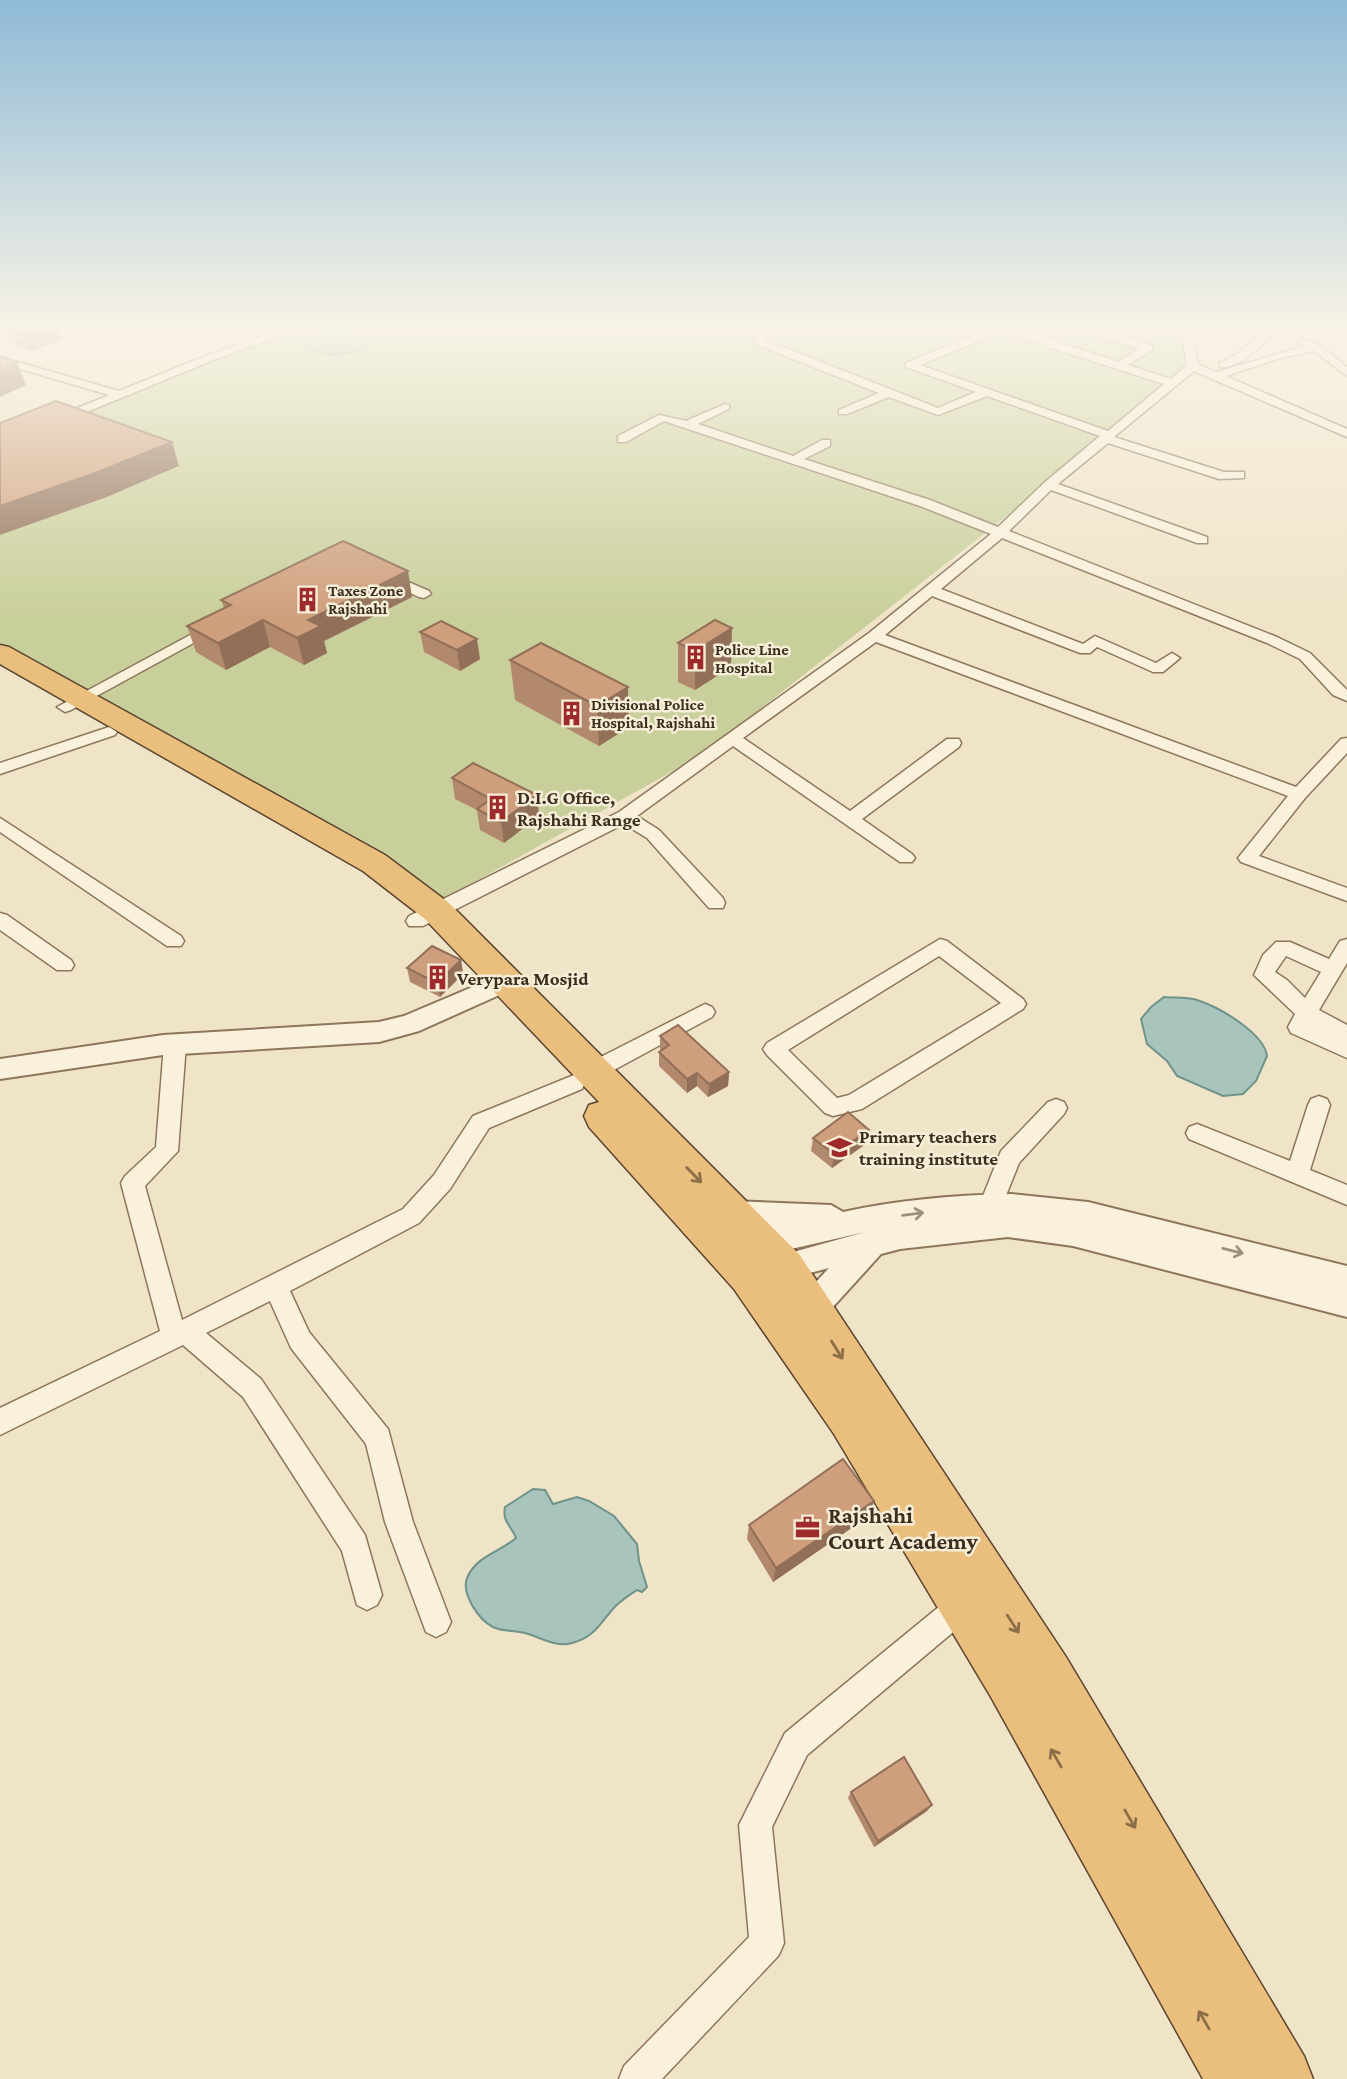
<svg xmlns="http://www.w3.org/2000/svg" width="1347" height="2079" font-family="'Crimson Pro',serif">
  <rect width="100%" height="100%" fill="#f0e4c8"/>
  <path fill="#c9cf9b" d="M307,326H1183L1190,366L1026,501L732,731L682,766L444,899L0,648V535L107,497L178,467L60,423L142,387L254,344Z"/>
  <path fill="#a9c4bc" stroke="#6f938a" stroke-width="2" d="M338,332L359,335L368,345C347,356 324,358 303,346L305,340L320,334Z
    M1164,997C1174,998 1187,997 1197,1000C1219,1007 1264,1033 1267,1056L1256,1081L1243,1094L1223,1096L1177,1076L1167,1061L1147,1044L1141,1019L1151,1007Z
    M533,1489L545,1490L553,1504L577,1497L589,1501L614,1516L637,1544L639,1561L647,1587L642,1592L637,1590C628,1596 619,1601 612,1610C599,1625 593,1638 572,1643C556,1648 540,1637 525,1633C515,1630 503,1632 493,1627C479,1620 461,1594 467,1578C476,1556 500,1552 516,1538C511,1525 502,1522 505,1507Z"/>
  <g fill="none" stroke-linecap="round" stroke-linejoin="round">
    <defs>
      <path id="minor" d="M290,326H306L216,359L55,425L49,421L51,419L109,395L0,363V357L119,391L208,355Z
        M757,326H767L765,340L938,408L976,392L906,367V363L996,326H1011L1118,362L1139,349L1068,326H1086L1152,346V350L1128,365L1171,379L1187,365L1181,326H1191L1198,364L1216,372L1304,346L1298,342L1303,339L1320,345L1347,367V376L1314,351L1281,358L1226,376L1347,429V437L1194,371L1114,437L1224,472H1244V478L1219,479L1108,443L1058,484L1207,537V543H1197L1051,490L1009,531L1277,637L1310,653L1347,690V701L1333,695L1300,659L1267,643L1002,538L941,589L1083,644L1095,636L1156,663L1172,653L1180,658L1163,672H1153L1097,647L1090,653H1080L932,596L885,635L1296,787L1341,739L1347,738V753L1305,798L1259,856L1347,888V901L1241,862L1238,858L1288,796L876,642L743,738L850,811L947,739H959L961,743L959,747L862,819L912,854L915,858L912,862H900L733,746L637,816L659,830L723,898L725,903L723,908H709L647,838L624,824L423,926H409L406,921L409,916L619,812L869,633L991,534L920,506L664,421L626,442H618V436L659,415L686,421L725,404L729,405V409L698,424L793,456L822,440H830V446L804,459L930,500L998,527L1045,482L1100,436L987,396L938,415L889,397L847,414H839V410L879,393L755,344ZM1001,332L1164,384L1108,431L920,365Z
        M1266,330L1275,332C1263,345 1239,369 1220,367V363L1237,354Z
        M385,572L429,591L431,594L424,598L419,597L380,579L378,576Z
        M216,621L223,625L221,628L71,710L65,712L57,707Z
        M109,727L117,732L115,735L0,774V763Z
        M0,818L181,936L184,941L181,946H167L0,832Z
        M0,913L7,915L71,960L74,965L71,970H57L0,930Z
        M940,939L947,941L1023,999L1026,1004L1023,1009L862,1109L833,1116L825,1113L767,1055L763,1049L767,1043ZM939,956L1001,1003L849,1095L837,1098L788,1050Z
        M1347,939V963L1319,1010L1347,1025V1058L1291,1033L1288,1027L1295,1014L1254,975L1263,955L1276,942H1290L1329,959L1340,941ZM1286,956L1321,972L1305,998L1287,980L1275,972Z
        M705,1004L712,1007L715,1012L712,1017L601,1077L593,1079L585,1077L582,1071L585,1065Z
        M175,1036L182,1038L186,1044L178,1151L145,1186L182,1320L403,1209L434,1175L473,1116L574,1075L582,1077L585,1083L582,1089L489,1128L450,1189L419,1223L290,1291L309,1332L388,1429L413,1522L451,1622L446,1632L436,1637L426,1632L385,1522L366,1444L291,1348L270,1301L206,1333L261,1379L365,1535L382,1595L377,1605L367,1610L357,1605L342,1551L243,1397L183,1345L0,1435V1408L160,1331L121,1183L125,1176L156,1147L164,1044L168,1038Z
        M1319,1096L1327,1099L1330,1105L1310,1170L1347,1185V1205L1189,1139L1186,1133L1189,1127L1197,1124L1290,1161L1308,1105L1311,1099Z
        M1056,1099L1064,1102L1067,1108L1064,1114L1019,1163L999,1213L991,1216L983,1213L979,1206L1001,1151L1048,1102Z
        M967,1587L977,1592L982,1602L977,1612L807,1755L772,1827L784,1943L779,1955L662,2079H619L624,2066L749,1937L739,1825L785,1733L957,1592Z"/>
      <path id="tertiary" d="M508,972L517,975L521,981L517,987L419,1031L379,1042L163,1055L0,1079V1059L163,1035L379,1022L404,1016Z
        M1011,1194L1088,1202L1347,1266V1317L1073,1246L1008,1237L900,1249L881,1254L822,1319L811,1323L800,1319L795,1309L800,1299L829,1268L772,1283L761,1279L757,1270L761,1261L865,1232L748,1259L737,1255L733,1246L737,1237L772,1228L732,1225L722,1222L717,1213L722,1204L732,1201L831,1205L843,1212C898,1200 955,1195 1011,1194Z"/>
      <path id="trunk" d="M0,645L9,647L385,855L449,903L799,1254L1066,1657L1304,2056L1313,2079H1203L991,1697L834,1434L734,1289L589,1127L584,1116L589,1105L599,1102L425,919L363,871L0,664Z"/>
    </defs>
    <use href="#minor" stroke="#8d765c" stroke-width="3"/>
    <use href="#tertiary" stroke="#8d765c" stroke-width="4"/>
    <use href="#trunk" stroke="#5b4430" stroke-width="3"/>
    <use href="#minor" fill="#faf1dc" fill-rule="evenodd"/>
    <use href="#tertiary" fill="#faf1dc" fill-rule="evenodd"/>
    <use href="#trunk" fill="#eabe7c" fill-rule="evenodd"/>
  </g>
  <path fill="#b2896c" d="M2,326H57L62,340L30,351L7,340Z
    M412,597L324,641L327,653L304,665L270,647L226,670L196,652L187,626L224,608L221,600Z
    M420,632L480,659L460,671L424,652Z
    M541,643L629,727L599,746L515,700L510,660Z
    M678,643L731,667L695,690L678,682Z
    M452,778L537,795L539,816L504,843L480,830L477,810L455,799Z
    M461,960L463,974L440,997L410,982L407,968Z
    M660,1036L729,1072L728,1086L708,1097L697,1086L687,1093L659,1066V1052L661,1051L660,1049Z
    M869,1130L867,1143L832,1168L811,1151L813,1138Z
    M874,1501L869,1516L773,1582L747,1539L749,1525Z
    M851,1792L927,1811L874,1847L848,1798Z"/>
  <path fill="#916f58" d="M53,326H57L62,340L30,351L25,335Z
    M17,362L26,385L0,397V370Z
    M172,442L179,466L107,497L0,535V506Z
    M408,571L412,597L324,641L327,653L304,665L297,638L308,620Z
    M263,620L270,647L226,670L218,643Z
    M732,628L731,667L695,690V651Z
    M477,639L480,659L460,671L457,650Z
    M628,687L629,727L599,746L597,706Z
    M537,795L539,816L504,843L501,822Z
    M461,960L463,974L440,997L437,983Z
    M729,1072L728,1086L708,1097L709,1084Z
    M697,1073V1086L687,1093V1079Z
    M869,1130L867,1143L832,1168L834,1154Z
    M874,1501L869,1516L773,1582L776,1568Z
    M932,1805L927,1811L874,1847L878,1841Z"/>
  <path fill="#cf9f7d" stroke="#916f58" stroke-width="2" d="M4,326H53L25,335Z
    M0,357L17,362L0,370Z
    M56,401L172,442L98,472L0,506V423Z
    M343,541L408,571L308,620L321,626L297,638L263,620L218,643L187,626L231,605L221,600Z
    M715,620L732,628L695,651L678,643Z
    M441,621L477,639L457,650L420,632Z
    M541,643L628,687L597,706L510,660Z
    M473,763L537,795L501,822L477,809L491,799L452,778Z
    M432,946L461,960L437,983L407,968Z
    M678,1025L729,1072L709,1084L697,1073L687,1079L659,1052L669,1045L660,1036Z
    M848,1112L869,1130L834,1154L813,1138Z
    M843,1459L874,1501L776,1568L749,1525Z
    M904,1757L932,1805L878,1841L851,1792Z"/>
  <defs><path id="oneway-shaft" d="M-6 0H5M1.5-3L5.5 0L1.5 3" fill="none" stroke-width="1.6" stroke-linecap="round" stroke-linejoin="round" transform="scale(1.75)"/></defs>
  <g stroke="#8b6f49">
    <use href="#oneway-shaft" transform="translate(694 1175) rotate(46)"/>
    <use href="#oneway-shaft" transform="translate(837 1350) rotate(58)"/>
    <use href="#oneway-shaft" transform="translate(1013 1624) rotate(57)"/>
    <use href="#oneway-shaft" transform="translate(1056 1758) rotate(-120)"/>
    <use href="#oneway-shaft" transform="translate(1130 1819) rotate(60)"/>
    <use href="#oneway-shaft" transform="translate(1204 2020) rotate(-120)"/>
  </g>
  <g stroke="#9c907e">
    <use href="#oneway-shaft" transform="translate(913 1214) rotate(-7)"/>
    <use href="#oneway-shaft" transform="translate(1233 1251) rotate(14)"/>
  </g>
  <linearGradient id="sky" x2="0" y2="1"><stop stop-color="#8fbad6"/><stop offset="0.53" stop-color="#f8f3e6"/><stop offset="1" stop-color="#f8f3e6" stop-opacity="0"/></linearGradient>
  <rect width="1347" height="617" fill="url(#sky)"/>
  <defs>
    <symbol id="building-bare" viewBox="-9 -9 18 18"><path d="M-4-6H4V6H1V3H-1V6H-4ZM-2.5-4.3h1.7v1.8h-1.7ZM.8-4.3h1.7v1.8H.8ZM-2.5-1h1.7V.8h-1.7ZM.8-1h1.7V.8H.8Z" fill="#9e2a2b" stroke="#f7eed8" stroke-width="2.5" paint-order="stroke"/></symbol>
    <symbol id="school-bare" viewBox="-9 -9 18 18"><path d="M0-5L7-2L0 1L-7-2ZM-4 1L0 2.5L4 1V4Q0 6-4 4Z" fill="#9e2a2b" stroke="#f7eed8" stroke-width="2.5" paint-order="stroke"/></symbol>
    <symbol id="office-bare" viewBox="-9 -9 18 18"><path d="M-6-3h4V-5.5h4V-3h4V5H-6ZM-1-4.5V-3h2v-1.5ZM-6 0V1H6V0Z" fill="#9e2a2b" stroke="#f7eed8" stroke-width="2.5" paint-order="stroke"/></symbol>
  </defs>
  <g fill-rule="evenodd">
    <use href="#building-bare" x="290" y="582" width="35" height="35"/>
    <use href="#building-bare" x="678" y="640" width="35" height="35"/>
    <use href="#building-bare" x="554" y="696" width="35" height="35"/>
    <use href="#building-bare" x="480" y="790" width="35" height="35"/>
    <use href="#building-bare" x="420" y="960" width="35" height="35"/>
    <use href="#school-bare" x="822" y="1130" width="35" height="35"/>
    <use href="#office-bare" x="790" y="1510" width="35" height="35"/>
  </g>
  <g text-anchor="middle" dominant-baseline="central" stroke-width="5" stroke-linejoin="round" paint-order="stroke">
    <g font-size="16" font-weight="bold" fill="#3d2e20" stroke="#f7eed8" text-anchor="start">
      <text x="328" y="590">Taxes Zone<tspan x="328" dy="18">Rajshahi</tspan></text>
      <text x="715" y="649">Police Line<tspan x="715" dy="18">Hospital</tspan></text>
      <text x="591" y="704">Divisional Police<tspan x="591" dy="18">Hospital, Rajshahi</tspan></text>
    </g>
    <g font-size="19" font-weight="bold" fill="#3d2e20" stroke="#f7eed8" text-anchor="start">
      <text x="517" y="797">D.I.G Office,<tspan x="517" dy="22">Rajshahi Range</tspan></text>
      <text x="457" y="978">Verypara Mosjid</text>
      <text x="859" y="1136">Primary teachers<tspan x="859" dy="22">training institute</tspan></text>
    </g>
    <g font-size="23" font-weight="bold" fill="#3d2e20" stroke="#f7eed8" text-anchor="start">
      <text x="828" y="1515">Rajshahi<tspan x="828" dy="26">Court Academy</tspan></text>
    </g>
  </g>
</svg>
